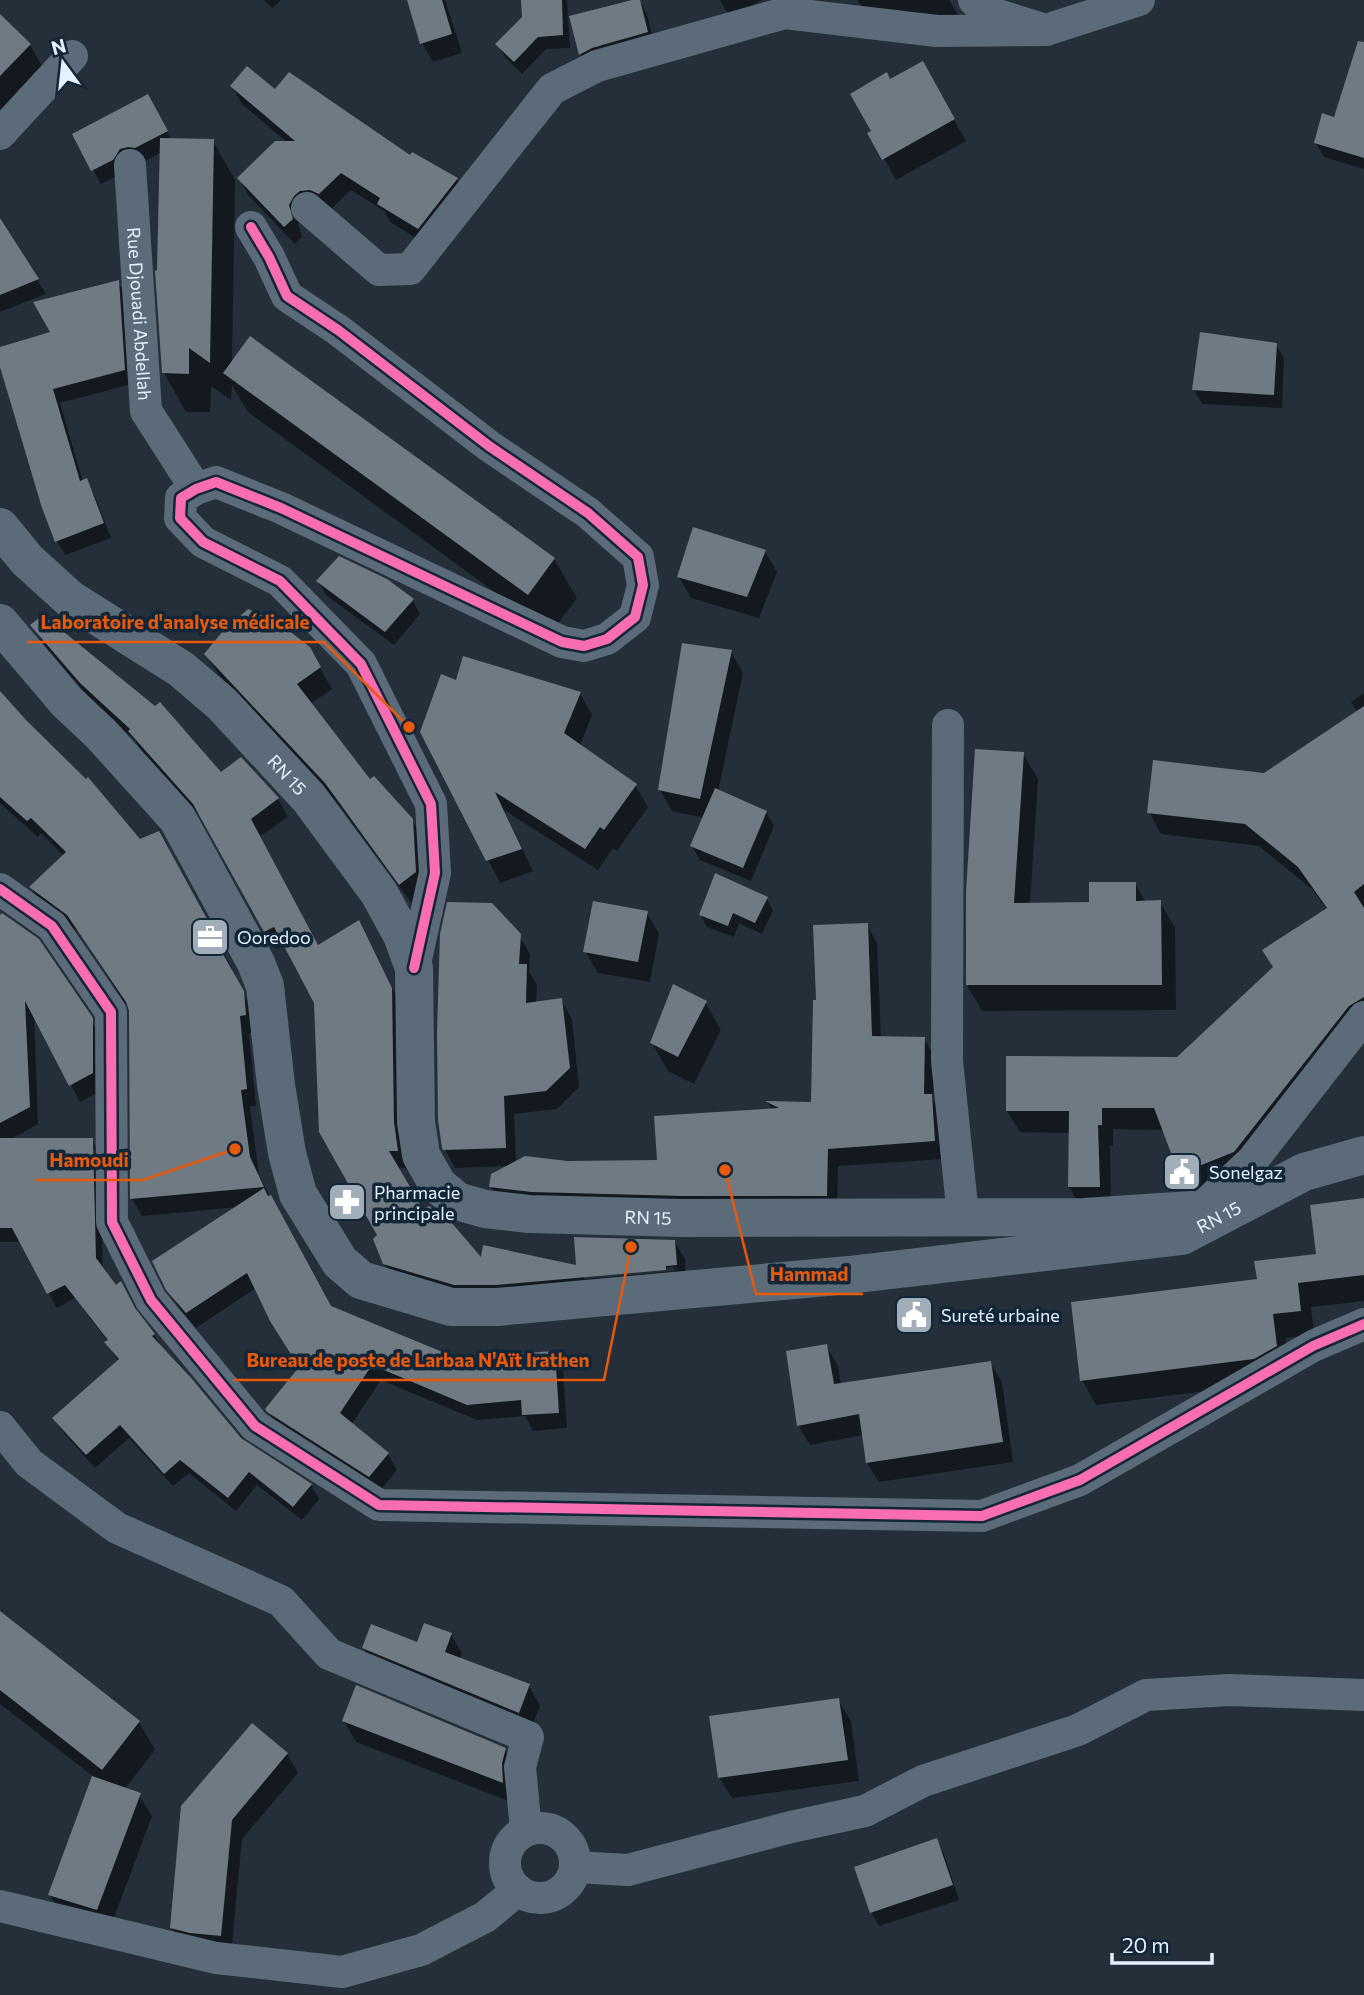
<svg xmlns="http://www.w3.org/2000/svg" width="1364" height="1995" font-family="Commissioner,sans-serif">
  <rect width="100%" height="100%" fill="#242f3a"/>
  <path fill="#0007" fill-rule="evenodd" d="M264,0H281L272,8Z
    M409,0H445L462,53L433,62L422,43Z
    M522,0H567L570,48L546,49L522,74L505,57L497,44L523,17Z
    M639,0L647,14L655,47L588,68L580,54Z
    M720,0H762L730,18Z
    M857,0H949L975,42L883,33Z
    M0,16L30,45L42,66L0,110Z
    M922,63L966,141L896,180L870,133L873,131L890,81Z
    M1364,73V169L1324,157L1316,143L1336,119Z
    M232,86L275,91L410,157L413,154L457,180L467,197L429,246L390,222L384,211L351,190L329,211L303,214L298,224L302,237L295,244L249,196L239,178L288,143L242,104Z
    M155,110L172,140L213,141L235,180L232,364L554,559L577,598L551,633L248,412L232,385L231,400L211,386L210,412H186L164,373L162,152L101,184L74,135Z
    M13,241L46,294L0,312V247Z
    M118,282L126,296L132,384L60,403L83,482L86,480L94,494L111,538L65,555L57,541L0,361V349L53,333Z
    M1276,344L1284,359L1282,408L1202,404L1194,390Z
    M765,551L777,572L759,618L691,598L679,577Z
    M318,581L412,600L420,614L394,645L326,595Z
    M33,625L221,775L241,760L278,799L288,817L259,837L318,947L368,939L402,1007L407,1168H397L422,1212L482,1261L577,1267L674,1241L685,1259L686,1282L507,1302L395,1281L384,1263L379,1235L316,1002L285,944L276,949L204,820L140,749L135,740L92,701L43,643ZM674,1267L675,1271L584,1279V1275Z
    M309,648L332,689L310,704L370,781L412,820L425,842L427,896L413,905L339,805L219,675L206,654Z
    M731,652L743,673L718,792L766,812L774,826L751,881L700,860L692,846L704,818L672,811L660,790Z
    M457,683L580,693L592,715L580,746L635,785L648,807L617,851L613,848L598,870L504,810L533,871L500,883L422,731Z
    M0,693L140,841L168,850L233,970L231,971L252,1010L255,1032L249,1033L256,1106H250L259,1176L330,1308L457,1360L554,1353L563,1369L567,1428L533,1431L525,1416L477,1420L381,1380L351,1425L388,1454L397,1470L379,1492L276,1425L267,1409L300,1368L256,1288L196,1328L178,1306L168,1289L238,1207L142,1216L132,1199L131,1012L79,932L41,904L31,887L64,856L41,833L38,837L0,803Z
    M1364,693V1026L1246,1174L1194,1195L1181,1174L1164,1130L1113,1129V1146H1110L1111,1208L1082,1209L1069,1187L1070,1133L1020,1132L1007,1111L1177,1059L1274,968L1327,910L1312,889L1259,846L1161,834L1149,812L1264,775L1357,712L1351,702Z
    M1023,754L1038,779L1030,904H1090L1135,884L1146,902H1160L1175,928L1176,1010L982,1011L967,985L968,892Z
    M766,898L773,910L762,934L739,923L734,937L707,927L701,915Z
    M646,912L659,933L650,982L598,973L585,951Z
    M0,914L37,940L101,1036L102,1090L80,1102L34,1014L38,1124L10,1140H92L100,1154L103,1271L154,1335L163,1350L240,1439L311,1485L319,1499L302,1520L257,1485L236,1511L189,1473L173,1486L129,1438L95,1468L63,1432L54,1418L119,1362L107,1343L108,1342L75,1298L57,1308L21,1242H0Z
    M867,925L877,943L881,1038L924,1039L935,1057L933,1100L941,1114L944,1159L838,1166L837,1214L502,1205L491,1187L510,1166L455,1168L445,1149L519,935L530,954L529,972L537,985L536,1003L561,1000L572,1019L579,1087L557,1109L514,1114L516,1163L659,1162L772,1110L768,1102L813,1103Z
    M705,1002L721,1030L694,1084L668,1071L652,1043Z
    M1364,1200V1301L1311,1307L1314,1335L1286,1338L1290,1371L1269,1383L1096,1405L1082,1380L1258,1280L1318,1255Z
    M826,1346L838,1366L841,1385L990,1363L1002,1382L1013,1462L879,1482L867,1463L863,1435L810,1445L798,1425Z
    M0,1614L139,1722L155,1750L124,1790L139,1795L152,1816L109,1931L62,1916L50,1895L94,1777L0,1704Z
    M451,1634L462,1654L460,1660L529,1685L540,1706L530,1732L375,1668L364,1648L419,1644Z
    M838,1700L851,1721L859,1781L732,1798L719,1777Z
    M344,1721L504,1749L517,1770L514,1803L356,1742Z
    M253,1726L287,1754L298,1773L242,1839L231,1954L183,1947L172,1928Z
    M936,1840L944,1854L959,1900L879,1926L871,1912Z"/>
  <path fill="#707a83" d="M407,0H442L452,34L420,44Z
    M521,0H562L563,35L538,37L514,62L495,44L522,17Z
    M632,0H640L648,32L592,48L579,55L569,16Z
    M0,14L31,44L0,76Z
    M1358,41L1364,42V158L1314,143L1322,113L1334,117Z
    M923,61L955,119L882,160L867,133L871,131L850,94L887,72L890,79Z
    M247,66L275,89L289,72L410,155L412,152L458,178L418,229L377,204L380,198L341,173L319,194L310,190L300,191L294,196L289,205L293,219L284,227L237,178L275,141H295L230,86Z
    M148,94L168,131L135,148L128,147L120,149L113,160L91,171L72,134Z
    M160,138L214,139L210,363L189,348V374L162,373L155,271L157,270Z
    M0,218L39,279L0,295Z
    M119,280L125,370L53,389L80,481L87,478L104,523L55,542L42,508L0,367V347L50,332L33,302Z
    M1200,332L1277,343L1274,395L1192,390Z
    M250,336L555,558L528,595L223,373Z
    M693,527L766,550L747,597L677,577Z
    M339,556L387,579L414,599L385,632L316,581Z
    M248,609L279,623L310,647L321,667L297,684L370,779L374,776L413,819L416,872L399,885L325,783L204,654L223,631Z
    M43,615L155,706L160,702L221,772L241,757L279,798L251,819L318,945L359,920L392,988L394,1122L398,1151H389L423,1209L429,1206L451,1222L481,1257L483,1245L576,1265L574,1237L675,1240L677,1265L666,1266V1270L496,1285H454L383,1264L373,1239L377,1235L319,1132L314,1003L274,927L264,932L193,804L128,731L130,729L80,683L30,625Z
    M682,643L732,650L700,799L658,790Z
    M463,656L581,692L564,733L637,784L604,830L600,827L585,849L495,792L522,849L486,861L420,732L441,674L456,680Z
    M0,691L27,721L86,779L88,777L140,839L159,831L225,952L223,954L244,991L246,1015L240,1016L247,1089L241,1090L250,1157L264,1187L130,1199L129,1011L126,1002L67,915L29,887L66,852L31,818L27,821L0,797Z
    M1364,706V884L1354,892L1364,908V997L1349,1006L1234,1152L1179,1174L1154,1108H1102V1125H1098L1100,1187H1068L1069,1111H1006V1056L1177,1057L1273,967L1262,950L1327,908L1298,867L1245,824L1147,813L1153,760L1264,773Z
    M975,749L1024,752L1014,903L1089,902V882H1136V901L1161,900L1162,985H966V892Z
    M715,788L767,811L743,868L690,846Z
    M715,873L768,897L755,923L733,913L728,926L699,915Z
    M593,901L648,911L638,962L583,952Z
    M447,902L492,903L521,934L519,964H527L526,1003L562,998L570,1068L546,1091L504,1096L506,1148L443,1150L442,1148L438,1120L437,1031L440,934Z
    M2,913L39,939L93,1018V1073L69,1086L25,1001L30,1107L0,1123V915Z
    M868,923L872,1036L925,1037L924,1094H932L935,1141L828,1149L827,1196H682L531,1192L489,1187L491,1174L525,1156L567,1161L657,1160L654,1116L779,1108L765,1101L811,1102L813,1000H816L813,925Z
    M673,984L707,1001L678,1057L650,1043Z
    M0,1138H93L96,1258L116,1285L121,1281L135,1308L155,1334L152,1336L192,1379L241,1438L312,1484L293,1507L249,1472L228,1498L180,1460L164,1474L120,1425L86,1455L52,1418L119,1359L104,1342L108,1340L65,1285L47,1294L12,1228H0Z
    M264,1188L268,1196L271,1195L331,1306L457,1358L555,1351L559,1413L522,1415L521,1400L467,1405L372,1365L340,1413L389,1453L369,1477L267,1412L265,1409L299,1367L270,1321L247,1273L186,1313L166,1290L152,1261Z
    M1364,1198V1275L1298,1283L1301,1311L1273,1314L1277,1346L1254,1359L1080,1381L1071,1302L1257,1279L1254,1261L1316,1254L1310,1205Z
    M827,1344L834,1384L991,1361L1003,1442L866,1463L859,1414L797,1426L786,1351Z
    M0,1611L140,1721L102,1770L0,1690Z
    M424,1623L452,1633L445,1652L530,1684L519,1713L362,1648L371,1624L417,1642Z
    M356,1685L506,1748L502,1763L503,1783L342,1721Z
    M839,1698L848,1760L718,1778L709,1716Z
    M252,1723L288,1753L232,1820L221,1936L190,1933L170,1928L181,1806Z
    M92,1776L141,1793L97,1910L48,1895Z
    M937,1838L953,1885L870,1913L854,1867Z"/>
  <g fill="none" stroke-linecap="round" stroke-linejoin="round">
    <g stroke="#5b6b79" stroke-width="32">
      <path d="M974,0L988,12L1046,30L1139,0"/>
      <path d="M0,134L72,56"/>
      <path id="s1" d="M130,165L146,411L196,489"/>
      <path d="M307,208L379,270L410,269L552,89L597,66L785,13L937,31L1046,30"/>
      <path d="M251,227L269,257L287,296L338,330L489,446L588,513L638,557L643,585L635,617L607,639L584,646L562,642L281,508L216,482L196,489L181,498L180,518L203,542L280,581L361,664L431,804L435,873L414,968"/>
      <path d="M948,725L947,1061L963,1216"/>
      <path d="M0,889L52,926L111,1012L112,1222L151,1300L255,1426L379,1505L982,1516L1080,1480L1313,1346L1364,1324"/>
      <path d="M1199,1210L1252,1161L1364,1017"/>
      <path d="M0,1427L29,1463L117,1528L281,1601L329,1654L528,1737L520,1767L526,1830"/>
      <circle cx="540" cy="1863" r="35"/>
      <path d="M575,1867L628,1870L791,1827L865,1811L923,1781L1078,1730L1146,1695L1229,1690L1364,1695"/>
      <path d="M0,1906L216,1958L342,1972L421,1950L485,1917L518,1890"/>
    </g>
    <g stroke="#5b6b7a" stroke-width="38">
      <path id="s2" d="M0,527L27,560L70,599L181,669L222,704L309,798L379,893L402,935L414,968L416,1122L421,1155L438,1185L457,1201L485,1209L529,1214L682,1218L1084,1217L1192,1210"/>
      <path id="s3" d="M0,623L67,702L101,734L177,818L256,963L265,986L276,1085L287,1153L298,1194L340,1262L361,1280L451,1307H497L849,1275L1182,1236L1304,1172L1364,1155"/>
    </g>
    <defs>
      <path id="cycleway" d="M251,227L269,257L287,296L338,330L489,446L588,513L638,557L643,585L635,617L607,639L584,646L562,642L281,508L216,482L196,489L181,498L180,518L203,542L280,581L361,664L431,804L435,873L414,968
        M0,889L52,926L111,1012L112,1222L151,1300L255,1426L379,1505L982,1516L1080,1480L1313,1346L1364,1324"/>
    </defs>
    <use href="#cycleway" stroke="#132637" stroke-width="15"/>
    <use href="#cycleway" stroke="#f96db3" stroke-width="10"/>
  </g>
  <defs>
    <symbol id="office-square" viewBox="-11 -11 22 22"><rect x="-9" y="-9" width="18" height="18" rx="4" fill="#a1aeb9" stroke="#132637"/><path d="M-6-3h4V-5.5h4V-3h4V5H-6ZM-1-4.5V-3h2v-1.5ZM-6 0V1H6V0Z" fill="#fff"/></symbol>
    <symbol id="civic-square" viewBox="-11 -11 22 22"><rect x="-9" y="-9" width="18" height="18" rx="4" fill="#a1aeb9" stroke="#132637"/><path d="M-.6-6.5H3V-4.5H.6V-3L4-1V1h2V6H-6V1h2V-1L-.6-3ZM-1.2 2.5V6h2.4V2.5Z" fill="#fff"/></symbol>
    <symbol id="pharmacy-square" viewBox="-11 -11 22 22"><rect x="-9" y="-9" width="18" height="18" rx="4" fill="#a1aeb9" stroke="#132637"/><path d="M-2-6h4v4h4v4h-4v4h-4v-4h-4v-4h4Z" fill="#fff"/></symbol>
  </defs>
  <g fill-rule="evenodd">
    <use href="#office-square" x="188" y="915" width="44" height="44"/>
    <use href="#civic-square" x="1160" y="1150" width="44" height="44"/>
    <use href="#pharmacy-square" x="325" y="1180" width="44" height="44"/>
    <use href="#civic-square" x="892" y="1293" width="44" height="44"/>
  </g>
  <g text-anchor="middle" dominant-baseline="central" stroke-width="7" stroke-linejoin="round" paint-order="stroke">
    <g font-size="18" fill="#e5f2fd" stroke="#132637">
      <text stroke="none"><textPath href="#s1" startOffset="149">Rue Djouadi Abdellah</textPath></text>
      <text stroke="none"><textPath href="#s2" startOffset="382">RN 15</textPath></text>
      <text stroke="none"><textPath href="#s3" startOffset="1642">RN 15</textPath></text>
      <text stroke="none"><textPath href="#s2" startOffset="1054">RN 15</textPath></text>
    </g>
    <g font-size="18" fill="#e5f2fd" stroke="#132637" text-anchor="start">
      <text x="237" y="937">Ooredoo</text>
      <text x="1209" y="1172">Sonelgaz</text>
      <text x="374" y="1192">Pharmacie<tspan x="374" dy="21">principale</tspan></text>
      <text x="941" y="1315">Sureté urbaine</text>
    </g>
  </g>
  <path fill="none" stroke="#e8590c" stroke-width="2.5" d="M409 727L324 642H27M235 1149L143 1180H35M725 1170L756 1294H863M631 1247L604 1380H233"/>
  <g fill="#e8590c" stroke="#132637" stroke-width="2.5">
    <circle cx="409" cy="727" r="7"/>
    <circle cx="235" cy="1149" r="7"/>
    <circle cx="725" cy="1170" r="7"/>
    <circle cx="631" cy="1247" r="7"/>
  </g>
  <g font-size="19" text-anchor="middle" font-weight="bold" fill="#e8590c" stroke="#132637" stroke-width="7" stroke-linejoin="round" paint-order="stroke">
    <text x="175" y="629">Laboratoire d'analyse médicale</text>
    <text x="89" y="1167">Hamoudi</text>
    <text x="809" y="1281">Hammad</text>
    <text x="418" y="1367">Bureau de poste de Larbaa N'Aït Irathen</text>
  </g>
  <g transform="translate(63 63) rotate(345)" stroke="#132637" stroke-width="5" paint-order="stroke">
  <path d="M0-5L12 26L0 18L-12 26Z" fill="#e5f2fd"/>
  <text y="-10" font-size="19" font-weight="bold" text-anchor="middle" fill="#e5f2fd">N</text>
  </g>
  <path d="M1112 1953v10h100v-10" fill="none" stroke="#e5f2fd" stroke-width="3.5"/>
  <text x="1122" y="1953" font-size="21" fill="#e5f2fd" stroke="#132637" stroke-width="5" paint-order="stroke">20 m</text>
</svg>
